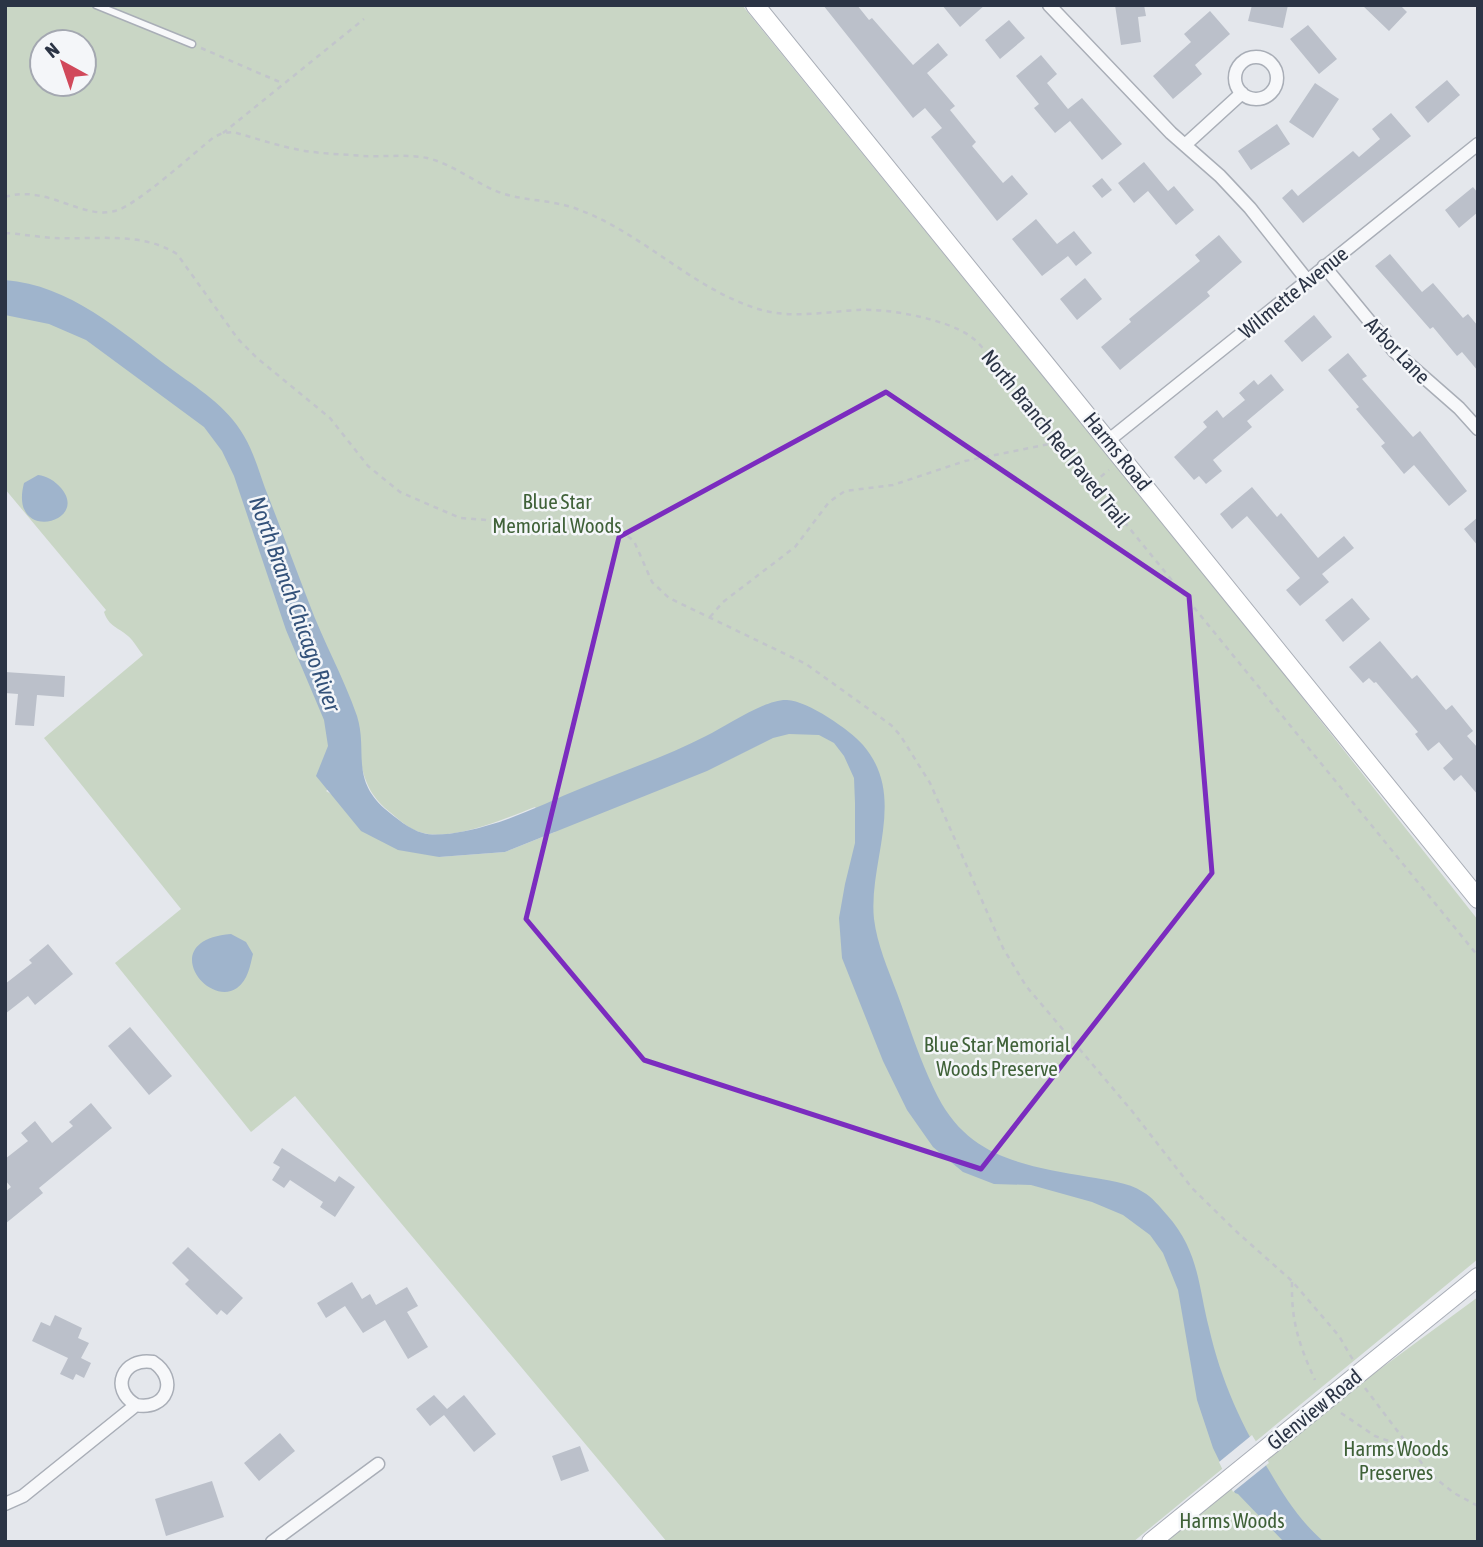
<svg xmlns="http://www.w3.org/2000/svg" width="1483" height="1547" font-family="'Asap Condensed',sans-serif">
  <rect width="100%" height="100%" fill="#e4e7ec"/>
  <path fill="#c9d6c5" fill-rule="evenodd" d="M5,5H742L1271,658L1478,920V1259L1133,1542H667L295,1096L251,1132L115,963L181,909L44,738L143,655C138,649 134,641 128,636C118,627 109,627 104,612L106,610L5,489ZM42,42H84V84H42ZM361,763C365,784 373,799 391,813C399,820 412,831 423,833C454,841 507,818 535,807L555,832L505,852L439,857L326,791Z
    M1478,1297V1542H1165L1357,1386Z"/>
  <path fill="#9fb4cc" d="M5,280C70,285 120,331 170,368C197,388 227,406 244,436C253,451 259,471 265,488C280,526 294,564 309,603C323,641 344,678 357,716C368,751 350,778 385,809C395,817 410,830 423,833C439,838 473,830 489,825C521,816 552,800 582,788C623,771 667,756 706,736C727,726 765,699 787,700C808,701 850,730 863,745C908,797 868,861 874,919C877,944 888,969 897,993C910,1028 921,1064 938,1097C970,1159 1027,1166 1089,1177C1106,1180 1128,1182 1143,1192C1152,1197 1160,1207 1167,1215C1199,1251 1198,1285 1209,1328C1221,1381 1242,1426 1270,1472C1286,1499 1300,1521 1324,1542H1284L1238,1494L1235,1493L1213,1448L1197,1400L1178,1290L1163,1253L1150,1235L1123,1215L1092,1202L1031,1185L994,1184L963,1172L933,1147L907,1110L883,1061L842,958L839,918L845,884L855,843V803L854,778L844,756L834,743L819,735L789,734L773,738L707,771L505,852L439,857L398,850L361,831L316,776L328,746L324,720L286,630L234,476L222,451L204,427L86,340L49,324L5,315Z
    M38,475C47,476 55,481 61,488C91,523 8,544 24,483Z
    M231,934L246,942L253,954C250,966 248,980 237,988C207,1009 156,940 231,934Z"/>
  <path fill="#e4e7ec" d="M1252,1435L1269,1463L1233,1492L1219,1462Z"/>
  <path fill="#bbc0ca" d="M823,5H857L869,20L872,18L913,65L938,43L948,55L927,73L955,106L950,110L976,142L972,146L1003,183L1012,175L1028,194L997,221L931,137L942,128L925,108L913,118Z
    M942,5H985L960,27Z
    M1115,5H1144L1146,16L1138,17L1141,42L1121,45Z
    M1252,5H1288L1283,28L1248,21Z
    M1362,5H1400L1407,12L1389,31Z
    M1210,11L1230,34L1195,65L1202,74L1173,99L1153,76L1191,42L1184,34Z
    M1009,20L1025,38L1000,59L985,40Z
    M1308,25L1337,59L1319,74L1290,39Z
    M1041,55L1057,74L1047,83L1068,109L1082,98L1122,144L1102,160L1070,121L1055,133L1034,108L1039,104L1016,76Z
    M1447,80L1460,95L1428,123L1415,107Z
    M1315,83L1339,99L1313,138L1289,122Z
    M1391,113L1411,136L1303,223L1282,198L1292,189L1298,196L1353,151L1359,157L1380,139L1372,129Z
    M1277,124L1290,144L1251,170L1238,151Z
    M1144,162L1168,191L1174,186L1194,210L1176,225L1148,191L1134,203L1118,183Z
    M1102,178L1112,190L1102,198L1092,186Z
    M1473,187L1478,193V212L1459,228L1445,210Z
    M1036,219L1057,244L1074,231L1092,253L1076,266L1068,256L1042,276L1012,239Z
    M1219,235L1242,262L1207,292L1210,296L1120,370L1101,347L1131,322L1129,319L1200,261L1195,255Z
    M1390,254L1422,292L1433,283L1463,318L1468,314L1478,326V371L1462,352L1457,356L1433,327L1430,329L1375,266Z
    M1085,278L1102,299L1077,320L1060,299Z
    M1314,315L1332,337L1302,362L1284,341Z
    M1348,353L1367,376L1362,379L1413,437L1420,431L1467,491L1449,506L1414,465L1404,474L1381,446L1385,443L1356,409L1359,407L1328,370Z
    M1271,374L1284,390L1247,421L1252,427L1213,460L1222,471L1206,484L1199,476L1194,480L1174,457L1207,427L1203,422L1217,410L1223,418L1245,400L1239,393L1254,380L1258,385Z
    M1252,487L1277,517L1281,513L1318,558L1344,536L1354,548L1322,574L1329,582L1300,606L1286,590L1300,578L1247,516L1232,529L1220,514Z
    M1478,517V546L1464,529Z
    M1352,598L1370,619L1343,642L1325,620Z
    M1380,641L1412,679L1417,675L1446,710L1452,705L1473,731L1467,736L1478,748V795L1461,775L1454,781L1443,768L1453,759L1439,742L1428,751L1415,734L1418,732L1376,682L1374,683L1369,678L1363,683L1349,667Z
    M5,672L65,676L64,697L37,695L34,726L15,725L18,694L5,693Z
    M48,944L73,974L35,1005L28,996L5,1014V984L32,963L29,960Z
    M130,1027L172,1076L149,1095L108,1046Z
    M91,1103L112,1128L39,1188L43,1193L5,1224V1192L11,1187L5,1180V1159L28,1141L21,1133L35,1121L52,1143L73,1126L69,1122Z
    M282,1148L335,1182L339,1176L355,1187L335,1217L320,1207L323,1202L290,1180L284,1188L272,1180L280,1167L273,1163Z
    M188,1247L243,1298L227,1315L221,1310L217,1315L185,1284L189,1280L172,1263Z
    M352,1282L362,1299L370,1294L376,1305L407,1287L418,1306L407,1312L428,1347L408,1359L385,1320L363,1333L345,1306L326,1318L317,1303Z
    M55,1315L82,1328L78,1338L89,1343L81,1358L91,1363L84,1378L76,1374L73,1380L60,1374L68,1358L32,1341L41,1322L50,1326Z
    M434,1395L447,1409L464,1395L496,1434L474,1452L444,1415L430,1426L416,1409Z
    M280,1433L295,1451L259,1481L244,1463Z
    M580,1446L589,1471L561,1481L552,1456Z
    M212,1481L224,1517L166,1536L155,1499Z"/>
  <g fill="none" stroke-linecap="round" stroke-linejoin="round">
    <defs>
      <path id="lane" d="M96,5L192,44"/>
      <path id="street" d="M1049,5L1171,133L1220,176L1250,208L1307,280
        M1235 78a21 21 0 1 1 42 0a21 21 0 1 1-42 0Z
        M1185,145L1242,93
        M1324,266L1394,351L1459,408L1478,429
        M1109,440L1478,144
        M5,1504L23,1496L136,1405C167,1411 179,1379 153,1362C123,1357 109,1389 136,1405
        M272,1542L378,1464"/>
      <path id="secondary" d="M755,5L1478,899
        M1151,1542L1478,1277"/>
    </defs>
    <use href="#lane" stroke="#a9aeb7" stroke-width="9"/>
    <use href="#street" stroke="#a9aeb7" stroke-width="15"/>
    <use href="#secondary" stroke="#a9aeb7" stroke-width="20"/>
    <path stroke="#c2c5cb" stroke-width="2.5" stroke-dasharray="5 5" stroke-linecap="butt" d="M201,48L282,83
      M223,133L364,19
      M5,197C47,184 81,220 115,211C136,206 194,153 214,137L223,133L233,132C255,138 278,146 300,150C321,154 342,154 363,156C384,157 407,154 427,158C454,164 477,185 504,194C528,201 553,200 577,209C643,233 691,288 758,309C791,319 824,312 858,310C887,308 946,319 970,336C976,340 981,346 985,351L1478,956
      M5,233C22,234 38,237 54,238C95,240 141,231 177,254L238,339L257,358L330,418L368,466L400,492L460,518L514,522L589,521L621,531L634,541L652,582L669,598L806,664L891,725L900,735L930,783L1003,948L1026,986L1132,1111L1192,1188L1238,1233L1292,1281L1339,1336L1353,1360
      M1093,483L1109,470
      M710,617L723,602L795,547L829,502L845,491L893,485L965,461L1059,442
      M1292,1282C1291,1321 1299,1345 1315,1380
      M1365,1388L1430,1474L1454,1493L1478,1506
      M1341,1413L1375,1436L1408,1448"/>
    <use href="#lane" stroke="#f7f8fa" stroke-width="6"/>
    <use href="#street" stroke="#f7f8fa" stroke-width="12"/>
    <use href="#secondary" stroke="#fff" stroke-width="18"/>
  </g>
  <path fill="none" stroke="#7b2cbf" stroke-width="5" stroke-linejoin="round" d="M886,392L1189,596L1212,873L981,1169L644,1060L526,919L619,537Z"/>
  <g text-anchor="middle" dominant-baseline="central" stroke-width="5" stroke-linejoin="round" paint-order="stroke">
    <g font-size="21" fill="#2b3445" stroke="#f4f6f9">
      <text transform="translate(1293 292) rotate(-39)">Wilmette Avenue</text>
      <text transform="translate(1398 350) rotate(46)">Arbor Lane</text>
      <text transform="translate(1056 438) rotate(51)">North Branch Red Paved Trail</text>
      <text transform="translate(1118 451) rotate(51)">Harms Road</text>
      <text transform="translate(1314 1409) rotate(-39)">Glenview Road</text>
    </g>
    <g font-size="21" fill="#3f6138" stroke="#f4f6f9">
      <text x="557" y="501">Blue Star<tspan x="557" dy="24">Memorial Woods</tspan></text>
      <text x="997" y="1044">Blue Star Memorial<tspan x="997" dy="24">Woods Preserve</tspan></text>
      <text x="1396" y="1448">Harms Woods<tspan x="1396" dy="24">Preserves</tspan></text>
      <text x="1232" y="1520">Harms Woods</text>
    </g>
    <g font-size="23" font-style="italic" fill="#34527a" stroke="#f4f6f9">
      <text transform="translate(295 604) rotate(70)">North Branch Chicago River</text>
    </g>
  </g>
  <rect width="1483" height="1547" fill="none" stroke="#2b3445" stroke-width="14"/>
  <g transform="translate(63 63) rotate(320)"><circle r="33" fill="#f4f6f9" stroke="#a4a8b1" stroke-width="2"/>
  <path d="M0-5L12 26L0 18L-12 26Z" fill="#d1495b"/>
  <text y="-10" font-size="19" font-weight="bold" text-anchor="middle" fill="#2b3445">N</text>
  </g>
</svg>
